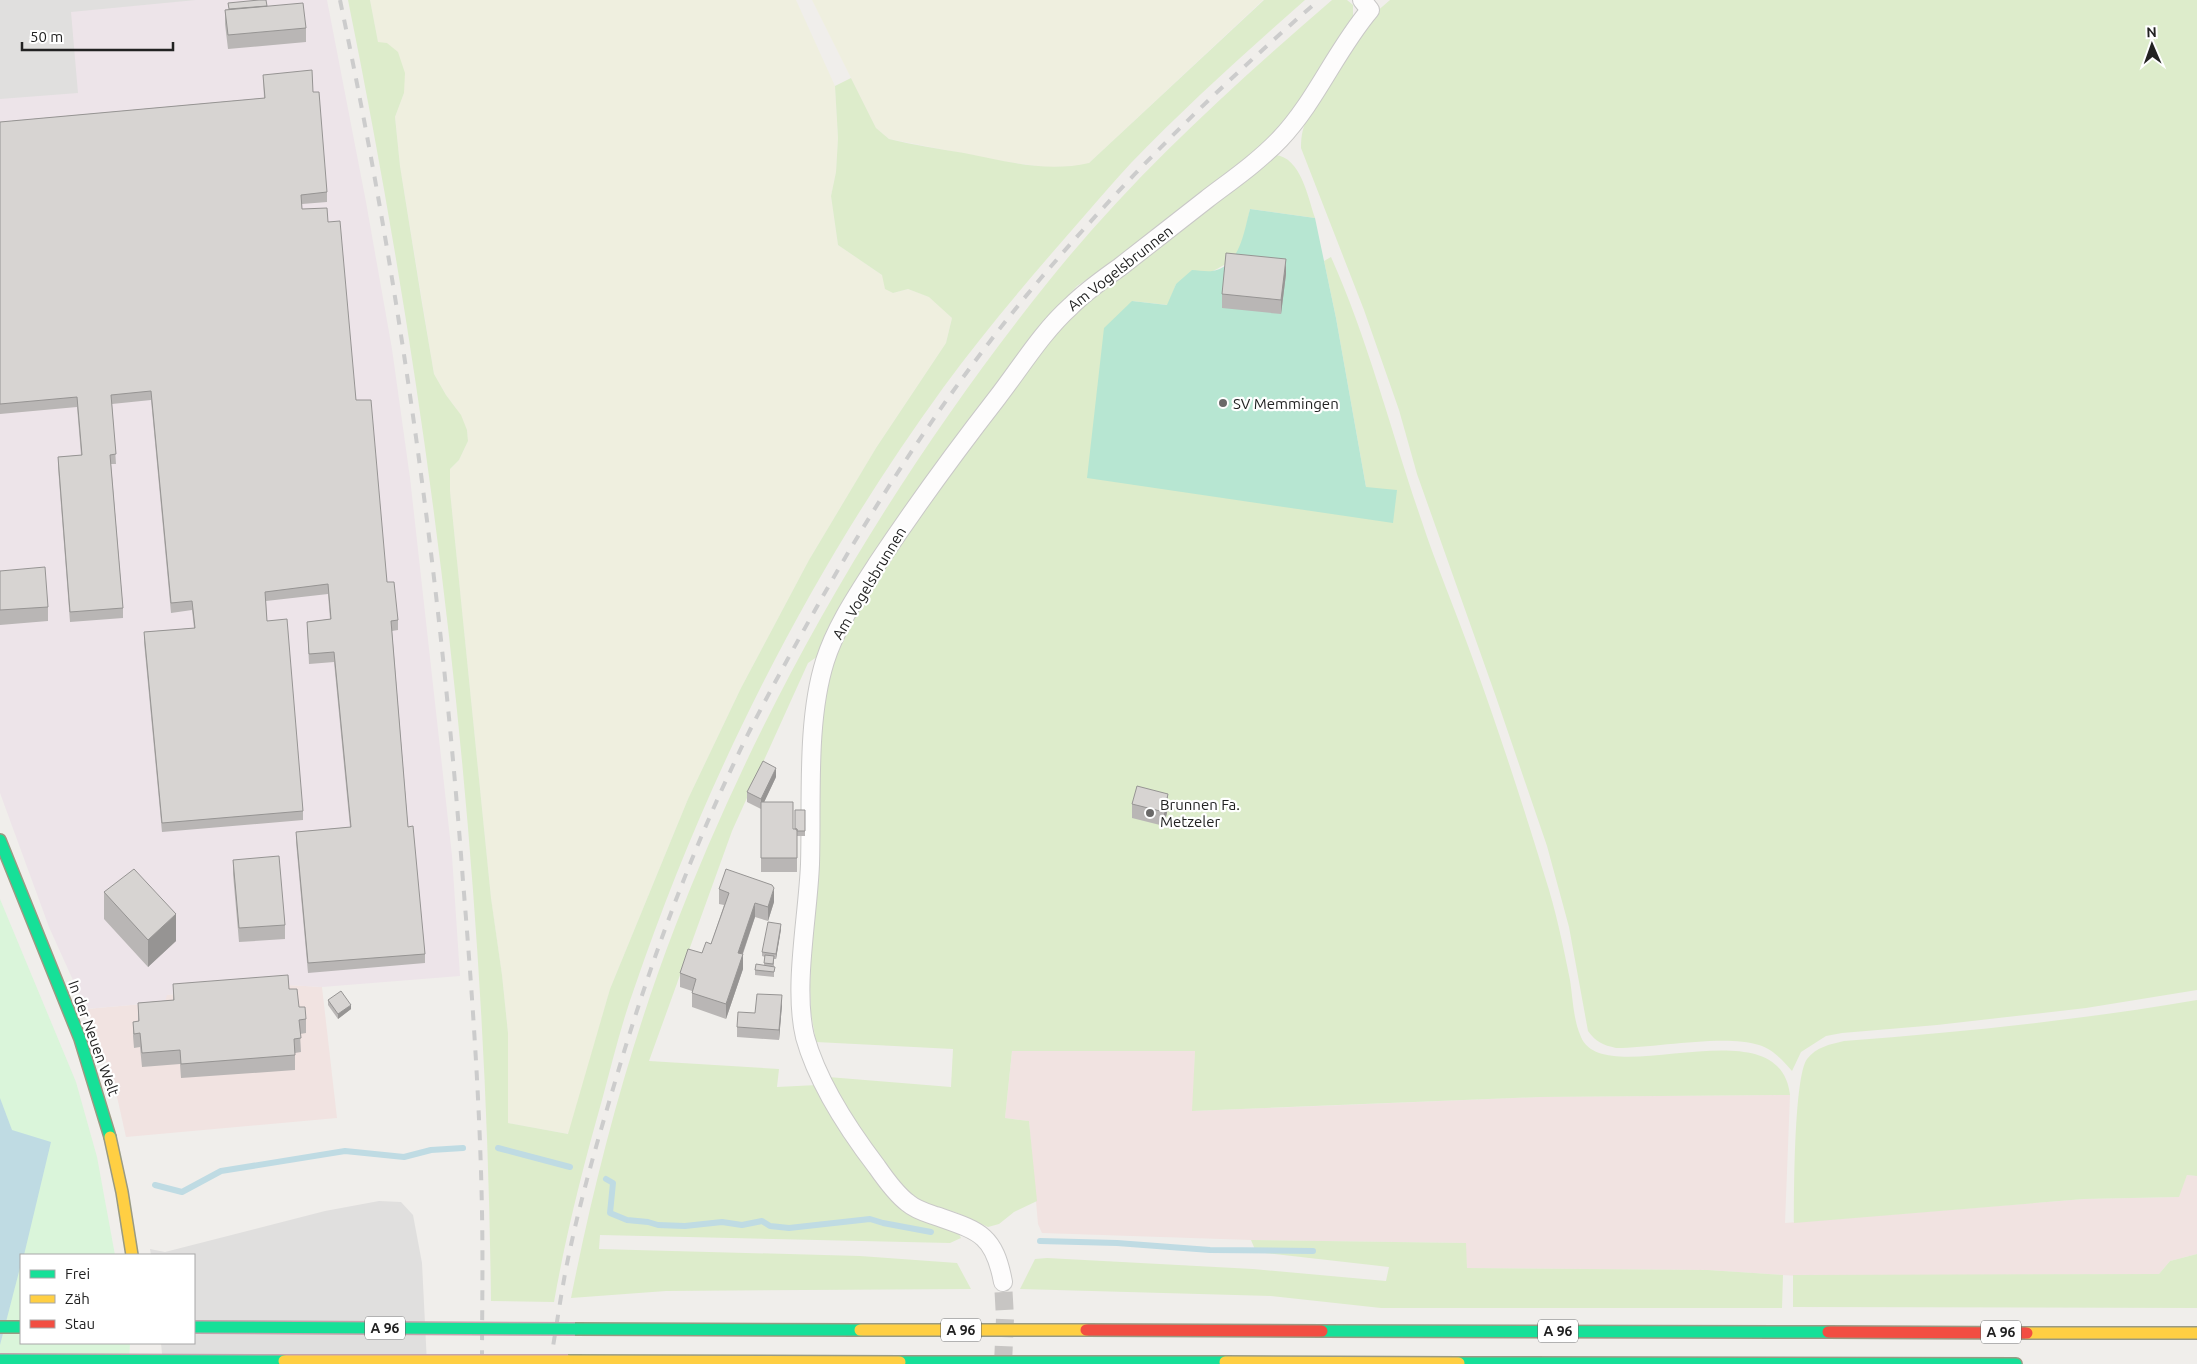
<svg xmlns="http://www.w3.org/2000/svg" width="2197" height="1364" font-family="Ubuntu,sans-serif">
  <rect width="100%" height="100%" fill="#f0eeeb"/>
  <path fill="#f1e3e1" d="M287,985L322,987L337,1118L126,1137L118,1101L103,1051L86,1009L165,1002L166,995Z
    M1012,1051H1195L1193,1111L1540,1097L1790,1095L1785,1223L2084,1199L2178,1197L2187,1175L2197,1176V1254L2170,1261L2159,1274L1798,1276L1708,1270L1467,1268L1465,1243L1251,1240L1042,1233L1038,1224L1029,1121L1005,1118Z"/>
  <path fill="#ede4e9" d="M0,0H327L366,202L392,349L410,478L452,856L460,976L322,987L287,985L184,993L167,995L165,1002L86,1009L49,927L0,793Z"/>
  <path fill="#efefdf" d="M370,0H796L835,86L838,138L836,172L831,196L838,245L882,275L893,293L908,289L930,297L952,318L946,343L876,448L809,560L741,688L688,799L610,989L569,1134L508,1123V1033L502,975L491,898L450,491V469L459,460L468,441L467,430L456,408L446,395L434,374L400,166L395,117L404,93L378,43Z
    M812,0H1263L1088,164L1073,167L1052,168L1007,162L889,139L876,128Z"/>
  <path fill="#ddeccb" d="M348,0H370L378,42L387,43L398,52L405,73L404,93L395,117L400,166L422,303L434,374L446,395L461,415L467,430L468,441L459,460L450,469V491L491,898L502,975L508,1033V1123L568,1134L610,989L688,799L741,688L809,560L876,448L946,343L952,318L929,297L908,289L893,293L885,289L882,275L838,245L831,196L836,172L838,138L835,86L851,78L876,128L889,139C914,145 939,149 964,153C1005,161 1046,173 1089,163L1264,0H1305C1246,52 1186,106 1131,163C1115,180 1100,198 1085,215C1036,271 987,328 943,388C810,571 707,775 634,989C621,1025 612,1063 602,1100C583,1167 566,1234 554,1302L491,1301C486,864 435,428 348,0Z
    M1332,0H1347L1353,5V17L1298,103L1270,137L1248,157L1113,262L1077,286L1045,321L821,654L808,663L732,831L649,1061L779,1069L777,1087L817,1085L849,1139L947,1229L959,1234L961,1238L950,1243L600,1235L599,1249L860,1256L957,1263L971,1289L666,1291L571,1298C596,1172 629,1047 675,927C765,694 892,477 1048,282C1131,178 1231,87 1332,0Z
    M1390,0H2197V990L2086,1008L1937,1025L1842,1033L1826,1036L1801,1052L1792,1071C1783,1061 1773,1049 1759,1045C1723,1034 1657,1048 1616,1048C1603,1045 1596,1042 1588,1031L1569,927L1547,846L1496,697L1417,474L1399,410L1364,310L1301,148C1301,134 1303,126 1310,113L1375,13Z
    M1275,155C1301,157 1308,198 1315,218L1250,209C1247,222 1245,236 1240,248C1229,270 1198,276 1176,284L1168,305L1132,301L1366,487L1336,318L1324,261L1331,257C1369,342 1391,432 1421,519C1436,565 1455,609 1471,654C1498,728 1522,802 1545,877C1556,911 1563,945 1570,980C1573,999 1573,1019 1581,1037C1604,1093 1780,1002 1790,1095L1540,1097L1192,1111L1195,1051H1012L1005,1118L1029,1121L1037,1201L1014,1212L999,1224L988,1227L955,1212L925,1204L901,1187L852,1116L828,1077L951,1087L953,1049L816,1042L811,1013L810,986L823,707L829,671L847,627L893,551L1039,355L1076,309Z
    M2197,1000V1176L2187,1175L2179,1197L2084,1199L1794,1223C1794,1194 1794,1077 1807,1059C1816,1047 1831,1044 1844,1041C1963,1032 2080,1020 2197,1000Z
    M1251,1240L1466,1243L1467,1268L1708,1270L1783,1275L1782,1308H1381L1271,1296L1020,1289L1035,1259L1047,1258L1253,1269L1386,1281L1389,1267L1256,1252Z
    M2197,1254V1308L1793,1307V1275L2159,1274L2170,1261Z"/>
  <path fill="#daf5da" d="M0,899L76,1082L97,1157L115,1255H21V1343H130L129,1364H0Z"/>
  <path fill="#b7e6d2" d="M1250,209L1315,218L1336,318L1366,487L1397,490L1393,523L1087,478L1104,328L1132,301L1167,305L1176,284L1192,270C1198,270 1206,272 1212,271C1240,267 1244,231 1250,209Z"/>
  <path fill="#e0dfde" d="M0,0H196L71,12L78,93L0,99Z
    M379,1201L401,1202L413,1215L422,1263L427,1364H163L161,1343H194V1255H151L150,1249L165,1252L325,1211Z"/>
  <path fill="#bfdbe3" d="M0,1098L12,1130L51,1142L24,1255H21V1264L0,1345Z"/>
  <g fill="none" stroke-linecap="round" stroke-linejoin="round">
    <path stroke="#bfdbe3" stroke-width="6" d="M498,1148L570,1167
      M606,1179L613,1183L610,1213L627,1220L648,1222L658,1225L685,1226L722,1222L742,1225L762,1221L770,1226L789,1228L870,1219L883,1223L931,1232
      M155,1185L182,1192L221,1171L345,1151L404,1157L431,1150L463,1148
      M1040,1241L1117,1243L1210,1250L1313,1251"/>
    <path stroke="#c7c5c3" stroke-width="18" stroke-dasharray="18 9" stroke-linecap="butt" d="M1003,1364L1005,1318L1003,1282"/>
    <defs>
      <path id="street" d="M1003,1282C994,1234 979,1231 936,1216C927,1213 916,1210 908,1203C896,1194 886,1180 877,1167C848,1129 818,1084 805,1037C793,987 808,917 810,864C812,801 806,721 825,661C836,626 858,594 877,564C915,507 955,452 997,398C1021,367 1042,332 1071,306C1086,291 1103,279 1120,267C1149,244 1178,222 1207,199C1232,180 1258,162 1280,139C1316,101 1336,50 1370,10L1362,0"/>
      <path id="fast" d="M0,840L80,1039L110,1137
        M0,1327H21
        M575,1329L860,1330
        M1322,1331L1828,1332
        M900,1362H1225
        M1459,1363L2016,1364"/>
      <path id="slow" d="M110,1137L122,1192L132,1255
        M860,1330H1086
        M2027,1333H2197
        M568,1361L900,1362
        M1225,1362L1459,1363"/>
      <path id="jam" d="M1086,1330L1322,1331
        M1828,1332L2027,1333"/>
    </defs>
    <use href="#street" stroke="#c9c8c7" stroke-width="20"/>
    <use href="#fast" stroke="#999a82" stroke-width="14"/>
    <use href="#slow" stroke="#999a82" stroke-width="14"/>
    <use href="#jam" stroke="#999a82" stroke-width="14"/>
    <use href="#street" stroke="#fdfcfc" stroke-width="18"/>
    <use href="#fast" stroke="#16e098" stroke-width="11"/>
    <use href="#slow" stroke="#ffcf43" stroke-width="11"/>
    <use href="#jam" stroke="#f24e42" stroke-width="11"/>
    <path stroke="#ccc" stroke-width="4" stroke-dasharray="10 10" stroke-linecap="butt" d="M340,0C401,290 441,585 463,881C472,991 480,1102 482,1212C483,1263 482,1313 482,1364
      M550,1364C557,1325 562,1284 571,1245C583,1190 599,1136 615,1082C650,962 694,843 750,730C773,685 798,640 823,596C886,485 958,376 1041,278C1126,178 1219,86 1319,0"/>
    <defs>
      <path id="fast-bridge" d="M194,1327L575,1329
        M0,1360L284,1361"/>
      <path id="slow-bridge" d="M284,1361H568"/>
    </defs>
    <use href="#fast-bridge" stroke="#c5a2ac" stroke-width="14" stroke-linecap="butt"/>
    <use href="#slow-bridge" stroke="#c5a2ac" stroke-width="14" stroke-linecap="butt"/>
    <use href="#fast-bridge" stroke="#16e098" stroke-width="11"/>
    <use href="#slow-bridge" stroke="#ffcf43" stroke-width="11"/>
  </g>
  <path fill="#b9b6b5" d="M228,3L267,6L306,28V42L228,49L225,24V10L229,9Z
    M263,75L313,92L327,192V202L302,204V209L328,222L356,400L387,582L398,620V630L392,631L408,827L425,954V963L308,973L296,842V832L350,827L334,662L309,664L307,622L330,619L328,594L266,601L267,621L303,811V820L162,832L144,642V632L194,628L192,610L171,613L151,400L112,404L116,464H111L123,608V618L70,622L58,467V457L81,455L77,407L0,414V122L264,98Z
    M1286,274L1281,314L1222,308V294Z
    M0,571L48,607V621L0,625Z
    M776,777L764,802L793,829H795L805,810V836H797V872H761V809L747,802V792Z
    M1132,804L1168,808L1164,826L1132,818Z
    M233,860L285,925V939L239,942L233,874Z
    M719,889L774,902L768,921L755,917L743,954V969L726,1019L692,1007V991L680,987V973L711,944L724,905L719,904Z
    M104,892L176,941L148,967L104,919Z
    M781,929L776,959H774V977L755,975V970L764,965L765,957L762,956V952Z
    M173,984L289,989L306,1019V1033L300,1034L301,1052L295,1053V1070L181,1078L180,1064L142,1067L140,1047L134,1048L133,1036V1022L138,1021V1003L173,1000Z
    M328,1000L351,1009L338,1019L328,1005Z
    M782,1005L779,1040L737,1037V1027L755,1013Z"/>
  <path fill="#969493" d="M1286,259V274L1281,314V300Z
    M776,768V777L761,809V799Z
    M1168,794V808L1164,826V812Z
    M774,888V902L768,921V907Z
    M755,903V917L738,967V953Z
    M176,914V941L148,967V940Z
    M781,924V929L776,959V954Z
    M743,954V969L726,1019V1004Z
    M782,995V1005L779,1040V1030Z
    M351,1005V1009L338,1019V1014Z"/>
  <path fill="#d7d4d2" stroke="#969493" d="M259,0H266L267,6L229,9L228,3Z
    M303,3L306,28L228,35L225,10Z
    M312,70L313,92H319L327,192L301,195L302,209L327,208L328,222L340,221L356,400H371L387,582H394L398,620L391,621L408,827L413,826L425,954L308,963L296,832L351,827L334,652L309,654L307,622L331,619L328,584L265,592L267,621L287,619L303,811L162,823L144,632L195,628L192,601L171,603L151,391L111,395L116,454L110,455L123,608L70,612L58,457L82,455L77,397L0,404V122L265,98L263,75Z
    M1226,253L1286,259L1281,300L1222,294Z
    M45,567L48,607L0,610V571Z
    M763,761L776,768L761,799L747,792Z
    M1137,786L1168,794L1164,812L1132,804Z
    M761,802H793V829H797V858H761Z
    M795,810H805V831H797V829H795Z
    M279,856L285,925L239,928L233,860Z
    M134,869L176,914L148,940L104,892Z
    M726,869L772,885L774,888L768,907L755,903L738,953L743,954L726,1004L692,993L696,979L680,973L688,949L702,953L706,942L711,944L729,893L719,889Z
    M768,922L781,924L776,954L762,952Z
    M765,955L774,956L773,964L764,963Z
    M756,964L775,967L774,972L755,970Z
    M288,975L289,989H297L299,1007H305L306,1019L299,1020L301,1038L294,1039L295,1055L181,1064L180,1050L142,1053L140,1033L134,1034L133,1022L139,1021L138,1003L174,1000L173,984Z
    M341,991L351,1005L338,1014L328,1000Z
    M757,994L782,995L779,1030L737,1027L738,1012L755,1013Z"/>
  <g fill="#6a6968" stroke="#fff" stroke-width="2">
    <circle cx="1223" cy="403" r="5"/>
    <circle cx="1150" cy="813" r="5"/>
  </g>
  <g text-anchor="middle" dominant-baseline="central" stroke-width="4.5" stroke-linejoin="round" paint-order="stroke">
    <g fill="#fff" stroke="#646464" stroke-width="1">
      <rect x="365" y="1316.5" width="40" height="23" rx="4"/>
      <rect x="941" y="1318.5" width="40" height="23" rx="4"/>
      <rect x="1538" y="1319.5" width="40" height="23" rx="4"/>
      <rect x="1981" y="1320.5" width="40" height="23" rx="4"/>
    </g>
    <g font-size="14" font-weight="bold" fill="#222">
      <text x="385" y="1328">A 96</text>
      <text x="961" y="1330">A 96</text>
      <text x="1558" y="1331">A 96</text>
      <text x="2001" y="1332">A 96</text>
    </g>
    <g font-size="15" fill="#222" stroke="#fff">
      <text transform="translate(1120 268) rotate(-38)">Am Vogelsbrunnen</text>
      <text transform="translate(869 583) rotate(-59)">Am Vogelsbrunnen</text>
      <text transform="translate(94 1038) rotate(70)">In der Neuen Welt</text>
    </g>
    <g font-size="15" fill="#222" stroke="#fff" text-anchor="start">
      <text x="1233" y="403">SV Memmingen</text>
      <text x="1160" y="804">Brunnen Fa.<tspan x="1160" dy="17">Metzeler</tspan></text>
    </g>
  </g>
  <rect x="20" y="1254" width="175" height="90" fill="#ffffff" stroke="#a7a7a7"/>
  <rect x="30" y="1270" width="25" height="8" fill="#16e098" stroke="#a7a7a7"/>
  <text x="65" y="1279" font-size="15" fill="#222222">Frei</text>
  <rect x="30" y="1295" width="25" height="8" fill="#ffcf43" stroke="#a7a7a7"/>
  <text x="65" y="1304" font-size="15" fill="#222222">Zäh</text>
  <rect x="30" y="1320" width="25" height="8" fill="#f24e42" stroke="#a7a7a7"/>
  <text x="65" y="1329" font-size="15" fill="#222222">Stau</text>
  <g transform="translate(2152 45) rotate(358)" stroke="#ffffff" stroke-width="4" paint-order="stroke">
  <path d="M0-4L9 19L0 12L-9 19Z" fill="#222222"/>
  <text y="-8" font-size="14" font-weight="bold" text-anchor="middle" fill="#222222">N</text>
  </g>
  <path d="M22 42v8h151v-8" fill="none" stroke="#222222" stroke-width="2.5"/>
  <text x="30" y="42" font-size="15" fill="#222222" stroke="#ffffff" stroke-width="4" paint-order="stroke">50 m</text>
</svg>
